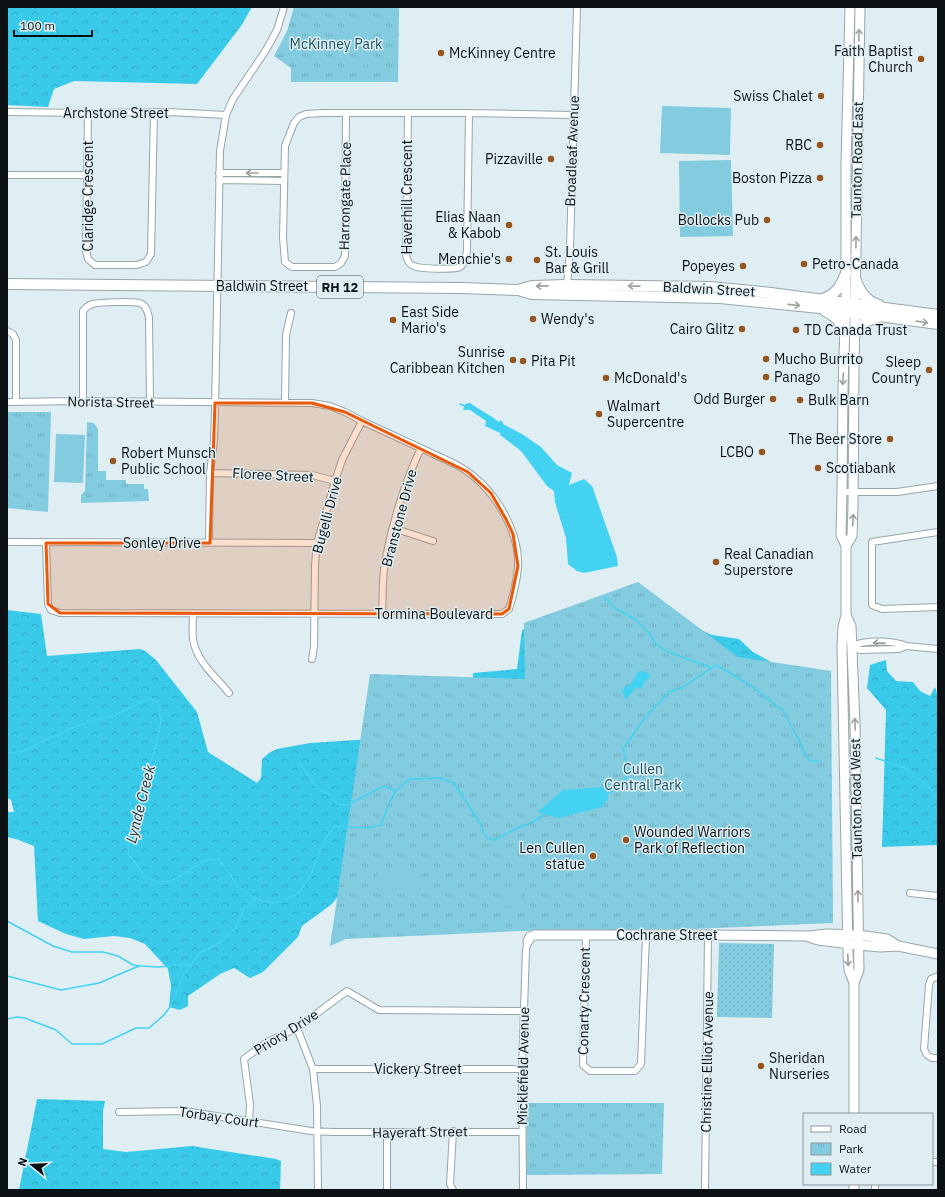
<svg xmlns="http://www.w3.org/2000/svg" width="945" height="1197" font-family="'IBM Plex Sans',sans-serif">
  <defs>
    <pattern id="grass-dots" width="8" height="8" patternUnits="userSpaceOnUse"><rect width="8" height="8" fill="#83cbde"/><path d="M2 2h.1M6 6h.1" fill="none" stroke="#70adbe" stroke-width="1.8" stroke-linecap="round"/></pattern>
    <pattern id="forest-crowns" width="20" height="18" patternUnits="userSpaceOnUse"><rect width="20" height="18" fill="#39caea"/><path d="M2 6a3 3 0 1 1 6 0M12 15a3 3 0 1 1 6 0" fill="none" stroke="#31acc8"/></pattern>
    <pattern id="park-tufts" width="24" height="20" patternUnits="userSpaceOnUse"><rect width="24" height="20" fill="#83cbde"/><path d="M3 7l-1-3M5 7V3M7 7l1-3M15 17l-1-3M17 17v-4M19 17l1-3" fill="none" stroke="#70adbe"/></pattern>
  </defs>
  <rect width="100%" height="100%" fill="#dfeef3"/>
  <path fill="url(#grass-dots)" d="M719,943L774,944L772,1018L717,1017Z"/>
  <path fill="url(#forest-crowns)" d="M7,7H252L241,26L197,84L74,81L54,89L48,107L7,105Z
    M7,610L41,614L47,656L140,649L145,651L156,660L197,712L208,752L257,783L261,778L262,759L269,753L277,749L310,743L371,739L469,753L473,673L517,669L522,630L550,615L656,610L712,635L739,639L753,652L791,673L342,891L332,904L302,926L298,937L263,972L250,978L234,968L220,974L188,996V1006L180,1010L169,1007L171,985L168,969L145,944L130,938L114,936L84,939L66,934L38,921L34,846L16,839L7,837V812H14L11,800L7,798Z
    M886,660L887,671L896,681L913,682L920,691L930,696L935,687L938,696V847L936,845L882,847L886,710L867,688L870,665Z
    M37,1099L105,1101L103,1111V1149L126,1152L192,1146L276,1159L281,1161L280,1190H19Z"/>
  <path fill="url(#park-tufts)" d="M294,7H399L398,82H291V68L274,56L287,31Z
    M7,412H51L48,512L7,508Z
    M87,422L94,423L98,429V471H106V480H126V484H144V489H148L149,501L81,503V495L85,491Z
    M638,582L738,657L831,671L833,923L693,929L520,931L346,939L330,946L370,674L525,679L524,623Z
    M527,1103H664L662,1174L526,1175Z"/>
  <path fill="#83cbde" d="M349,22H371V37H349Z
    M347,46H366V54H347Z
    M347,57H366V66H347Z
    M662,106L731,108L730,155L660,153Z
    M731,160L733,236L680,237L679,161Z
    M7,427H24V438H7Z
    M56,434L85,435L83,483L54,482Z
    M378,868L422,873L420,896L376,891Z
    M507,885L522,886L521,907L505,906Z"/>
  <path fill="#44d2f2" d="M470,403C480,410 490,415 499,422L500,420L503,422V424L522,434L541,447L557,465L572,473L569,485L584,479L592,486L617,557L618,566L584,573L577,571L568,564L566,538L555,502L554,491L547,486L521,451L500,435V433L485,426L486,421L470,410H463L465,404Z
    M639,671H643L649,674L650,677L644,682L643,686L640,689L636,687L626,700L622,691L625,686H629Z
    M604,787L607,788L608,799L602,807L558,818L538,812L563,790Z"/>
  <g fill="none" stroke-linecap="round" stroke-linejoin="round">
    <path stroke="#44d2f2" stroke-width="1.5" d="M460,404L465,406
      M604,597L616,609L635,619L649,633L656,644L668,652L710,667
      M7,753L23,751L71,728L115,715L145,700L151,699L158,702L161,723L156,744L129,836L128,854L145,876L159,882L171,881L206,860L218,859L228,871L238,887L256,899L272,903L286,899L299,893L310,876L325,839L335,826L366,828L381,825L390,802L396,791L409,779L440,778L454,783L480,823L483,832L488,838L494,840L517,828L531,823L545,814
      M876,758L905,768L931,789L938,799
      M301,765L317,788L330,795L337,804L347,805L384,786L396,791
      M607,793L618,790L629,773L623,749L646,716L669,692L683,687L716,665L750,685L783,711L800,742L805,756L811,761H818
      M7,921L53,946L72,952H103L118,956L133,965L141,966L158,967L191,964
      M7,976L61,990L99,983L139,966
      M7,1019L17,1017L25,1018L56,1030L72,1044H102L136,1028H149L164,1015L170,1007L184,974L200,953L221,942L236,928L244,908L256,899"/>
    <defs>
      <path id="street" d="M7,112L88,113L168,112L226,115
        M88,113L86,251L88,259L95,265H137L146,262L151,254L154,112
        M346,113L345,256L341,263L335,267H292L285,262L283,238L285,146L294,123L299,117L306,114L323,113H469L573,115
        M408,113L406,255C407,260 409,265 414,266C420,269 455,270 460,267C466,263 466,256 467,250L469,113
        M219,173H284
        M7,175H87
        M219,180L284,181
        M567,287L570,248L577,7
        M7,331L13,334L16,340V402
        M83,401V311C86,307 88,305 93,304C99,302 137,301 142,304C147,307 148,313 149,318L150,402
        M7,402L83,401L312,403L330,406L345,412L362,421L455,464C464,469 472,474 480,482C501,502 520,537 518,567C517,582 513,596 509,609L502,614L60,613L51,610L48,604L46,543
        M285,403L286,335L291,313
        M210,473L312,475L335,481
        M842,492H897L938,486
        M393,528L433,541
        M938,532L872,542V605L882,609L938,607
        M7,542L317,543
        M209,543L210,473L214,440L215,410L220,151L226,115L233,99L266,50L277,30L284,7
        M193,613C193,621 192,630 193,639C196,661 216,677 229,693
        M382,614C383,597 382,579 385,562C392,525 405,482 421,448
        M852,646L860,650L899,649L906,646L938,649
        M852,646C864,640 893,640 906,646
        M312,659L314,646L315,565L317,543L335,481L342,460L362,421
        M910,893L938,896
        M586,935L583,1065L590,1071H635L641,1064L646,935
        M938,976L931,979L929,985L924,1049L927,1055L932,1058H938
        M297,1028L313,1069L317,1106L318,1190
        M313,1069H522
        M119,1112L184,1111L311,1131L333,1132H522
        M249,1121L250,1105L244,1059L267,1042L297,1028L347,991L379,1010L525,1011
        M453,1131L450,1184L453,1190
        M932,1162H938
        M875,1184V1190
        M387,1190V1132
        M523,1190L522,1069L526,949L528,941
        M705,1190L708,935"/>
      <path id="secondary" d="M850,7L846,164V295L843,388L842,492L841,535L846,546V615L843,627L842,647L848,953L849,970L854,983
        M846,546L852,536L853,506L854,372L860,7
        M846,615L851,626L855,724L859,970L854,983V1114
        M809,937L818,940L859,945L880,947L898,946L938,954
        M528,941L530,937L535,935H708L809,936L827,934L858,935L887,939L898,946
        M854,1190V1184"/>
      <path id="primary" d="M856,281C861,293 866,301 879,305
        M7,284L462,288L518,290L532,294L720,298L820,308L938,324
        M518,290L532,286L567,285L711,287L771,293L938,315
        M822,299C836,295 841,286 846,273
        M825,311C837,317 841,322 844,334
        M855,335L864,322L878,317"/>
    </defs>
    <use href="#street" stroke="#97a6aa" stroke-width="8"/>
    <use href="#secondary" stroke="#97a6aa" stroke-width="11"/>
    <use href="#primary" stroke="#97a6aa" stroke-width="12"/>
    <use href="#street" stroke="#fff" stroke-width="6"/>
    <use href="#secondary" stroke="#fff" stroke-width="9"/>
    <use href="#primary" stroke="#fff" stroke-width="10"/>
  </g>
  <defs><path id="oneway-shaft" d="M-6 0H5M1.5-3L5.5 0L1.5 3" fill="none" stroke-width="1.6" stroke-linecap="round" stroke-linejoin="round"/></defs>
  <g stroke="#9ea0a1">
    <use href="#oneway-shaft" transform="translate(859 35) rotate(-89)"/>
    <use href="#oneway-shaft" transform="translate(252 173) rotate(180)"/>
    <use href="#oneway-shaft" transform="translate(856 242) rotate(-89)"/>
    <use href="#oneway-shaft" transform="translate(542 286) rotate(179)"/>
    <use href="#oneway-shaft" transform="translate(634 286) rotate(-179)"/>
    <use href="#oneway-shaft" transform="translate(794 305) rotate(6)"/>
    <use href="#oneway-shaft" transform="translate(922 322) rotate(8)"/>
    <use href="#oneway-shaft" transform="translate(843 379) rotate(93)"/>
    <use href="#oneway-shaft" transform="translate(853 520) rotate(-87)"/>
    <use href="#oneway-shaft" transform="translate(879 643) rotate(-179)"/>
    <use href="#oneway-shaft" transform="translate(855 724) rotate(-92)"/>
    <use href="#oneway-shaft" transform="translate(858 896) rotate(-91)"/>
    <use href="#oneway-shaft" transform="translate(848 960) rotate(88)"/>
  </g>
  <path fill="#e8590c" fill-opacity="0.2" stroke="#e8590c" stroke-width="3" stroke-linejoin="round" d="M215,403H312L345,412L468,472L491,493L506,519L513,534L518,566L509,609L502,614L60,613L48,604L46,543H210Z"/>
  <g fill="#95551f" stroke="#dfeef3" stroke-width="1.5">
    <circle cx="441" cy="53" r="4"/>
    <circle cx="921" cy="59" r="4"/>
    <circle cx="821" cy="96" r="4"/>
    <circle cx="820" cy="145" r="4"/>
    <circle cx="551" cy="159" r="4"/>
    <circle cx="820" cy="178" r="4"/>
    <circle cx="767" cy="220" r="4"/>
    <circle cx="509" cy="225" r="4"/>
    <circle cx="509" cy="259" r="4"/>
    <circle cx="537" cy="260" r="4"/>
    <circle cx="804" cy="264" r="4"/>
    <circle cx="743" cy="266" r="4"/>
    <circle cx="533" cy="319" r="4"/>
    <circle cx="393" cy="320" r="4"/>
    <circle cx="742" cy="329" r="4"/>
    <circle cx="796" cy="330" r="4"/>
    <circle cx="766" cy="359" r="4"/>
    <circle cx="513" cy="360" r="4"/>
    <circle cx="523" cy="361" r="4"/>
    <circle cx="929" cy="370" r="4"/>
    <circle cx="766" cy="377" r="4"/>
    <circle cx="606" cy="378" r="4"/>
    <circle cx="773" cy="399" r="4"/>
    <circle cx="800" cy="400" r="4"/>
    <circle cx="599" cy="414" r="4"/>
    <circle cx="890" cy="439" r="4"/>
    <circle cx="762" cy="452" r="4"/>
    <circle cx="113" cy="461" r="4"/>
    <circle cx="818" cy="468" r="4"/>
    <circle cx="716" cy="562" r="4"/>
    <circle cx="626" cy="840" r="4"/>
    <circle cx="593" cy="856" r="4"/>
    <circle cx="761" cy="1066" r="4"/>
  </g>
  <g text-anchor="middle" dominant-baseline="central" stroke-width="3" stroke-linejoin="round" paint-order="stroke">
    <rect fill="#dfeef3" stroke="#4b5356" stroke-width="1" x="317" y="276" width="46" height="22" rx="3"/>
    <g font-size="13" font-weight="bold" fill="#0c1113">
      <text x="340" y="287">RH 12</text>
    </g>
    <g font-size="14" fill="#195360" stroke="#dfeef3">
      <text x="336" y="44">McKinney Park</text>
      <text x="643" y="769">Cullen<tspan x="643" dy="16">Central Park</tspan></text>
    </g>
    <g font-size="14" fill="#0c1113" stroke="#dfeef3" text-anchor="start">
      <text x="913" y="51" text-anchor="end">Faith Baptist<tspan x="913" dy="16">Church</tspan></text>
      <text x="449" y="53">McKinney Centre</text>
      <text x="813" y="96" text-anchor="end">Swiss Chalet</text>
      <text x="812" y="145" text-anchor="end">RBC</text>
      <text x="543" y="159" text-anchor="end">Pizzaville</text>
      <text x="812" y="178" text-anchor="end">Boston Pizza</text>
      <text x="501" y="217" text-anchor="end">Elias Naan<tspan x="501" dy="16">&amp; Kabob</tspan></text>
      <text x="759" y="220" text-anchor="end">Bollocks Pub</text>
      <text x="545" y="252">St. Louis<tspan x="545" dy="16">Bar &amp; Grill</tspan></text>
      <text x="501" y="259" text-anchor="end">Menchie's</text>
      <text x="812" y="264">Petro-Canada</text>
      <text x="735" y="266" text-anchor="end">Popeyes</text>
      <text x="401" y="312">East Side<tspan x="401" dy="16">Mario's</tspan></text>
      <text x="541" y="319">Wendy's</text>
      <text x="734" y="329" text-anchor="end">Cairo Glitz</text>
      <text x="804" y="330">TD Canada Trust</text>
      <text x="505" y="352" text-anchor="end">Sunrise<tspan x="505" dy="16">Caribbean Kitchen</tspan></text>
      <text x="774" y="359">Mucho Burrito</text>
      <text x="531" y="361">Pita Pit</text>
      <text x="921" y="362" text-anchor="end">Sleep<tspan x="921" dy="16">Country</tspan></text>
      <text x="774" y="377">Panago</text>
      <text x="614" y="378">McDonald's</text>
      <text x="765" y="399" text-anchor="end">Odd Burger</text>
      <text x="808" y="400">Bulk Barn</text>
      <text x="607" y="406">Walmart<tspan x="607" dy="16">Supercentre</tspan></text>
      <text x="882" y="439" text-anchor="end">The Beer Store</text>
      <text x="754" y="452" text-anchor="end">LCBO</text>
      <text x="121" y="453">Robert Munsch<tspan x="121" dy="16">Public School</tspan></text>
      <text x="826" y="468">Scotiabank</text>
      <text x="724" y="554">Real Canadian<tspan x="724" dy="16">Superstore</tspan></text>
      <text x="634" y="832">Wounded Warriors<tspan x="634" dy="16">Park of Reflection</tspan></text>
      <text x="585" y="848" text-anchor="end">Len Cullen<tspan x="585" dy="16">statue</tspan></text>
      <text x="769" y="1058">Sheridan<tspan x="769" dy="16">Nurseries</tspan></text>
    </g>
    <g font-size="14" fill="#0c1113" stroke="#dfeef3">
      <text x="116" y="113">Archstone Street</text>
      <text transform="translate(572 151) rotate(-88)">Broadleaf Avenue</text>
      <text transform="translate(857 160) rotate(-89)">Taunton Road East</text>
      <text transform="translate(88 196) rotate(-90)">Claridge Crescent</text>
      <text transform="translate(345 196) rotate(-89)">Harrongate Place</text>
      <text transform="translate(407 197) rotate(-90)">Haverhill Crescent</text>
      <text x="262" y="286">Baldwin Street</text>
      <text transform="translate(709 289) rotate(3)">Baldwin Street</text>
      <text transform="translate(111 402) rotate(1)">Norista Street</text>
      <text transform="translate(273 475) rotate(3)">Floree Street</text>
      <text transform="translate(327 515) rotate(-75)">Bugelli Drive</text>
      <text transform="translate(399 518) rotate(-75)">Branstone Drive</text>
      <text x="162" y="543">Sonley Drive</text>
      <text x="434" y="614">Tormina Boulevard</text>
      <text transform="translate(856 799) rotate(-91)">Taunton Road West</text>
      <text x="667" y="935">Cochrane Street</text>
      <text transform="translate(584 1001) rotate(-89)">Conarty Crescent</text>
      <text transform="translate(286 1032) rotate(-32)">Priory Drive</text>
      <text transform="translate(707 1062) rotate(-89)">Christine Elliot Avenue</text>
      <text transform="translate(523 1066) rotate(-89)">Micklefield Avenue</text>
      <text x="418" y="1069">Vickery Street</text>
      <text transform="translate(219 1117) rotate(8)">Torbay Court</text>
      <text transform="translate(420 1132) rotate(-1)">Hayeraft Street</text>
    </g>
    <g font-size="15" font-style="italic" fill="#1d343a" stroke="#dfeef3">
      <text transform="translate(140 804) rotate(-76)">Lynde Creek</text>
    </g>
  </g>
  <rect width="945" height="1197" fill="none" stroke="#0c1113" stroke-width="16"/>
  <rect x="803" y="1113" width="130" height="72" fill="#dfeef3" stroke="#8b9699"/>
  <rect x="811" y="1126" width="20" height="6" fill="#ffffff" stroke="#8b9699"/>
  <text x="839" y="1133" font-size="12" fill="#0c1113">Road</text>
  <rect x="811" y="1143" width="20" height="12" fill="url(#park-tufts)" stroke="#8b9699"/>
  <text x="839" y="1153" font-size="12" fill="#0c1113">Park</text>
  <rect x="811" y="1163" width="20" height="12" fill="#44d2f2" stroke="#8b9699"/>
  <text x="839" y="1173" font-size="12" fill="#0c1113">Water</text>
  <g transform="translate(32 1165) rotate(288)" stroke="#dfeef3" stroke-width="3" paint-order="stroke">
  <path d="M0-3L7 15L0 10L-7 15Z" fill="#0c1113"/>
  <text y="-6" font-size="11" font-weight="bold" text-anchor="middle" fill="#0c1113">N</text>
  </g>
  <path d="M14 30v6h78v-6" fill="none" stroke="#0c1113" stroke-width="2"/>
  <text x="20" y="30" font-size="12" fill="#0c1113" stroke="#dfeef3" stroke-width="3" paint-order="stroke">100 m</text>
</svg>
